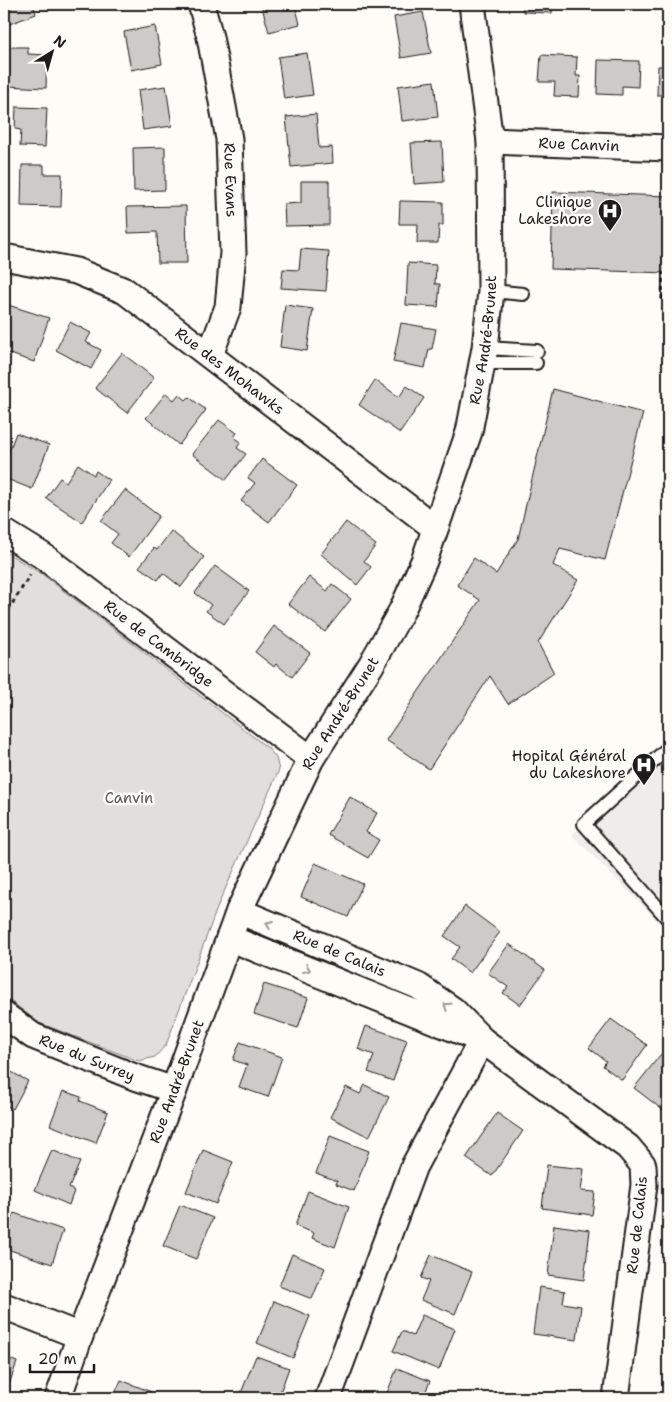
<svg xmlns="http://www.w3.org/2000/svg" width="672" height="1402" font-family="'Shantell Sans',sans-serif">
  <rect width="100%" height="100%" fill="#fdfcf7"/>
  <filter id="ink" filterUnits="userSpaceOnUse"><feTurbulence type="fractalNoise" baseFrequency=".02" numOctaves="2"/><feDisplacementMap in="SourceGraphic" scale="10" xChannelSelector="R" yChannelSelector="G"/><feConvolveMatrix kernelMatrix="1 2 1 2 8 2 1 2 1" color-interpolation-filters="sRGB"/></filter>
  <g filter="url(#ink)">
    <path fill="#eeede9" d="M668,738V931L572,835Z"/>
    <path fill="#e0dfdb" stroke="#7e7e7c" d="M4,551L42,574L268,748L276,758L279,770L219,903L166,1045L155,1057L139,1061L39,1023L4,996Z"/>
    <path fill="#cccbc8" stroke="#1c1c1c" d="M4,4H33L36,14L4,26Z
      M115,4H142L116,10Z
      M261,4H295L300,24L269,32Z
      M523,4H553L552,13L523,12Z
      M423,12L431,53L401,58L394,17Z
      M155,26L162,64L131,70L124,32Z
      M8,47H28V54L47,55L46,88L7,86Z
      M307,53L313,95L284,99L278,57Z
      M541,55L577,57L576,76H580L579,97L554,96L555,82H539Z
      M598,60L639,61L638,87L622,86V95L597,94Z
      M658,66H668V95H657Z
      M434,81L438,117L402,121L398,86Z
      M166,86L172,126L143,130L138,90Z
      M16,107L47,108L45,147L20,146L21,130L15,129Z
      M316,114L319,148L332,147L333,163L291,167L286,117Z
      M442,142L444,182L414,184L411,143Z
      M165,147V190L134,191L133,148Z
      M22,165H44V174H62L61,207L21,206Z
      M301,181H329V225L285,226L284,204L301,203Z
      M553,192L668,196V273L551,269Z
      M400,201L443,202V225H439L438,243H417L418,224H399Z
      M186,206L187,263H158L157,232L128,233L127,207Z
      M301,249L329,251L326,291L281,288L283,269L299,270Z
      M408,263L436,265L435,284H440L438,307L406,305Z
      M8,305L49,318L34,362L4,352V343L8,330L4,329V316Z
      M285,305L313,309L307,351L280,347Z
      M70,322L91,333L86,342L101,350L91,369L56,350Z
      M401,323L436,329L432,349H429L425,368L393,362Z
      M122,353L154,378L127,413L95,388Z
      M375,380L399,397L407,386L424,398L400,433L359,405Z
      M553,389L643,413L605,560L560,549L553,565L578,580L538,643L554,673L508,704L490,676L429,769L386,740L480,600L457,585L474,558L496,574L518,539Z
      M166,393L174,400L179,394L186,400L189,397L206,410L179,445L146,418Z
      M219,420L237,433L234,437L241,442L237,448L246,454L226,480L192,454Z
      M16,433L49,445L32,489L4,478V452L8,454Z
      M262,459L297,485L269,522L241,501L255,483L248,478Z
      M78,464L94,475L96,471L109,480L82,522L46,498L60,478L66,482Z
      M125,490L159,516L129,557L111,543L118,534L101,521Z
      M346,522L376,545L364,561L371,567L357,585L321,554Z
      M171,531L204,557L181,587L163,573L158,580L139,567L154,548L157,550Z
      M215,566L249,591L224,624L206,611L211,605L195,593Z
      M309,577L327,591L332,584L351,599L325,632L288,604Z
      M274,626L310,653L292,677L276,664L274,667L255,652Z
      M350,797L377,813L366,832L379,840L368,858L328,835Z
      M315,863L363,884L348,917L301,897Z
      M465,906L500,932L470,973L451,959L460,947L444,936Z
      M509,944L545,970L520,1005L503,993L508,987L488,973Z
      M264,984L308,998L298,1028L254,1014Z
      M611,1019L647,1045L622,1080L603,1066L606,1061L589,1048Z
      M366,1026L407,1040L393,1081L368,1072L374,1055L358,1049Z
      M240,1042L282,1057L268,1097L239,1087L247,1065L233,1060Z
      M661,1054L668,1059V1114L634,1088Z
      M4,1068L28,1081L13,1109L4,1104Z
      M365,1085L389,1097L369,1137L330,1117L346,1087L360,1094Z
      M63,1091L81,1097L80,1101L108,1112L96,1143L50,1125Z
      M497,1113L523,1131L492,1176L466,1158Z
      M330,1136L369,1151L354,1191L336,1184L337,1181L316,1173Z
      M52,1150L80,1162L69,1188L74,1191L69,1205L35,1190Z
      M203,1150L233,1162L216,1204L186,1192Z
      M547,1165L584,1169L581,1191L595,1192L592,1215L542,1208Z
      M308,1191L349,1207L335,1247L312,1238L314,1233L295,1226Z
      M180,1205L213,1218L196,1259L163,1246Z
      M14,1213L63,1230L52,1264L4,1248V1243Z
      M554,1225L590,1230L584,1280L548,1275Z
      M292,1254L325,1268L312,1299L279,1286Z
      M431,1255L472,1272L455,1314L421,1300L429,1281L421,1278Z
      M539,1287L565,1291L563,1303L581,1306L577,1340L533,1334Z
      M274,1301L310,1316L293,1358L257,1343Z
      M422,1315L455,1329L439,1370L393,1351L402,1331L413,1336Z
      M256,1356L289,1368L278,1398H239Z
      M4,1357L17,1362L5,1396L4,1395Z
      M666,1361H668V1382L663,1381Z
      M397,1368L430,1381L423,1398H385Z
      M121,1380L159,1395L157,1398H113Z"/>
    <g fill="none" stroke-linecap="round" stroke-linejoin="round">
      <defs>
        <path id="lane" d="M491,291L523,294
          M485,348L537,351
          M482,363H536
          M668,748L584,824L668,919"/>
        <g id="street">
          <path id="s1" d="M201,4L210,37L229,139L233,253L228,307L210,355"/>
          <path id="s2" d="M490,141L668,148"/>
          <path id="s3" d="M4,257L76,271L125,291L435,528"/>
          <path id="s4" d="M4,532L43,556L311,759"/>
          <path id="s5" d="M239,911L418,986L453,1010L482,1040L628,1147L643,1165L644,1185L616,1398"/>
          <path d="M229,938L477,1038"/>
          <path id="s6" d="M4,1015L33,1036L132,1076L174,1090"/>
          <path d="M4,1306L80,1336"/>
          <path id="s7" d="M58,1398L80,1336L174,1090L239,911L311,759L371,665L402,610L424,561L469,432L485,348L491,291L490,141L472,4"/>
          <path d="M328,1398L414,1166L482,1040"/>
        </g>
      </defs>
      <use href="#lane" stroke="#1c1c1c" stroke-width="16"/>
      <use href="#street" stroke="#1c1c1c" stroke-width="29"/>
      <path stroke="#1c1c1c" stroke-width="3" stroke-dasharray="4 4" stroke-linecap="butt" d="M662,299L663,273
        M4,617L30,575"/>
      <use href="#lane" stroke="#fdfcf7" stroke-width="12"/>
      <use href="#street" stroke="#fdfcf7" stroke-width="25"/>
    </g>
    <defs><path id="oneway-chevron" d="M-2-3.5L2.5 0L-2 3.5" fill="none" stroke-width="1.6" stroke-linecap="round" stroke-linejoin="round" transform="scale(1.25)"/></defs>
    <g stroke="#989794">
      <use href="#oneway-chevron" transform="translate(269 924) rotate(-157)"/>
      <use href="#oneway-chevron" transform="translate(307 969) rotate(22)"/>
      <use href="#oneway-chevron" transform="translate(447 1006) rotate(-145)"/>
    </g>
  </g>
  <defs>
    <symbol id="hospital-pin" viewBox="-11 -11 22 30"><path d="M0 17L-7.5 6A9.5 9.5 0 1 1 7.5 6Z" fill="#1c1c1c" stroke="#fdfcf7"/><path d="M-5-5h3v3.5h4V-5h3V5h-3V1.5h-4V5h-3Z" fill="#fff"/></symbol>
  </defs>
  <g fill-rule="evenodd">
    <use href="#hospital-pin" x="596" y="197" width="28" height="38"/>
    <use href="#hospital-pin" x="630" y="751" width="28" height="38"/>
  </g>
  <g text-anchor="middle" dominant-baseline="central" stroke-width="5" stroke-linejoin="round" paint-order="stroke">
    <g font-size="15" fill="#1c1c1c" stroke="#fdfcf7">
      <text stroke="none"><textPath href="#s2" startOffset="89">Rue Canvin</textPath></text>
      <text stroke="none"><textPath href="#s1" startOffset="179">Rue Evans</textPath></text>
      <text stroke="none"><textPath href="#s7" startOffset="1146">Rue André-Brunet</textPath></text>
      <text stroke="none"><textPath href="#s3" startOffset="258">Rue des Mohawks</textPath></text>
      <text stroke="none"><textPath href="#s4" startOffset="191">Rue de Cambridge</textPath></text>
      <text stroke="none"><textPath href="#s7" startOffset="742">Rue André-Brunet</textPath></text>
      <text stroke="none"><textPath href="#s5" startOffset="109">Rue de Calais</textPath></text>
      <text stroke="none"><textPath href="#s6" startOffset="94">Rue du Surrey</textPath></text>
      <text stroke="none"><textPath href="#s7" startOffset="338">Rue André-Brunet</textPath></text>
      <text transform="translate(637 1225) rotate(-84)">Rue de Calais</text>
    </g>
    <g font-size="15" fill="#1c1c1c" stroke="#fdfcf7" text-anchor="end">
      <text x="592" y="202">Clinique<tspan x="592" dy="17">Lakeshore</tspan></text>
      <text x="626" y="756">Hopital Général<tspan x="626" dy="17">du Lakeshore</tspan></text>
    </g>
    <g font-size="15" fill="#575655" stroke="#fdfcf7">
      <text x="129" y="798">Canvin</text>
    </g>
  </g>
  <rect width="672" height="1402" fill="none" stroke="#fdfcf7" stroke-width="20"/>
  <rect x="10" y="10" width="652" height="1382" fill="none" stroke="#1c1c1c" stroke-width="2" filter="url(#ink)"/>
  <g transform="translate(52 52) rotate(37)" stroke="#fdfcf7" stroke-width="4" paint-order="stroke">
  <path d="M0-4L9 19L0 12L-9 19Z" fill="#1c1c1c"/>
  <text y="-8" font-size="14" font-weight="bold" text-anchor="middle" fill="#1c1c1c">N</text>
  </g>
  <path d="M30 1364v8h64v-8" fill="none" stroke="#1c1c1c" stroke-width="2.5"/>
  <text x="38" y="1364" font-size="15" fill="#1c1c1c" stroke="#fdfcf7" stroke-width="4" paint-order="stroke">20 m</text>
</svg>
